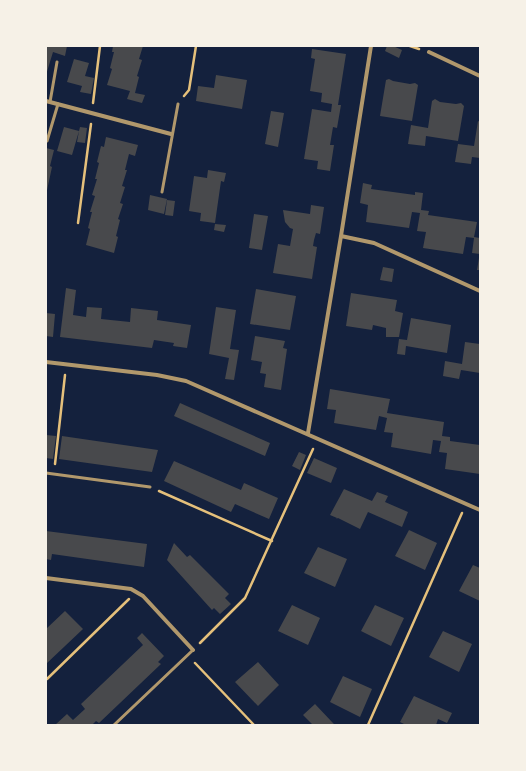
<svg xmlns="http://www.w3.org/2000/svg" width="526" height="771" font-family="Overpass,sans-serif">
  <rect width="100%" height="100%" fill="#14213d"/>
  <path fill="#48494c" d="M46,46H67L65,56L53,52L46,75Z
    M113,46H143L139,59L142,60L137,76L139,77L135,93L145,95L142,103L127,99L130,91L107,85L112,69L110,68L114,52H112Z
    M387,46H393L402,50L399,58L385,51Z
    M312,49L346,54L338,105H341L337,128L333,127L330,145H334L330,171L317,169L318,161L304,159L312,109L331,112L332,104L321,102L322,93L310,91L315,59L311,58Z
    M74,59L89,63L85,76L94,78L91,94L80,92L82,86L67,82Z
    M216,75L247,80L242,109L196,101L198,86L214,88Z
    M389,79L393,81L410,84L415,83L418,85L412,121L380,116L386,80Z
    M435,99L440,102L456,104L461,103L464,106L458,141L426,136L425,146L408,144L411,125L428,128L432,101Z
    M271,111L284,113L278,147L265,144Z
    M478,121L480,122V158L472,157L471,164L455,162L458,144L474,146Z
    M64,127L79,131L80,127L87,128L85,143L77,142L79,131L72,155L57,151Z
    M106,137L138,145L135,156L129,154L125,170H127L122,186L125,187L120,203L123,204L118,219L120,220L116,236L118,237L114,253L86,245L90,229L88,228L92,212H90L95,196L92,195L97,179H95L99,163L97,162L101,146L104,147Z
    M46,148L54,150L50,166L52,167L46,195Z
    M208,170L226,173L224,182L221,181L215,223L200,221L201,213L189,211L194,176L207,178Z
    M363,183L372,185L371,189L415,195V192L423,193L421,210L429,211L428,215L477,222L474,237L480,238V254L472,253L474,238L466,237L463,254L423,248L426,232L417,231L420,213L412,212L409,228L366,222L368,205L360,203Z
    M150,195L167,199L164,214L148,210Z
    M167,200L175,201L173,216L165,215Z
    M311,205L324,207L320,234L316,233L314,240L313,246L317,247L312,279L273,273L278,244L290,246L293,229L290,228L285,222L283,210L310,214Z
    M254,214L268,216L262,250L249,248Z
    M215,224L226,225L224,232L214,230Z
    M479,258H480V270H477Z
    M383,267L394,269L392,282L380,280Z
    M66,288L76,290L73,315L86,317L87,307L102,308L101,319L130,322L131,308L158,311L157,320L191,325L187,348L173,346L174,343L154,340L152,348L60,337Z
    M256,289L296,296L290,330L250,324Z
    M351,293L397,300L395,311L403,313L399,337H386V328L373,325L372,330L346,326Z
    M216,307L236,310L230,349L239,350L234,380L225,379L229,358L209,354Z
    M46,313L55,314L53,337L46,336Z
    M411,318L451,325L447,353L406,346L405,355L397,354L399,339L407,340Z
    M255,336L285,341L283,348L287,349L281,390L264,387L266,374L260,373L262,362L251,360Z
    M465,342L480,344V373L461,370L459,379L443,376L445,361L462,364Z
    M330,389L390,399L387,413L444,422L442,436L450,437V441L480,445V474L445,469L447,453L439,452L441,441L433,440L431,454L391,447L393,433L384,432L387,418L379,416L376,430L334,423L336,410L327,409Z
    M180,403L270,443L265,456L174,416Z
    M46,435L56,436L53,459L46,458Z
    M62,436L158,450L152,472L59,459Z
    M299,452L306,455L300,470L292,466Z
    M314,458L337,468L331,483L307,473Z
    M174,461L241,490L244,483L278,498L269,519L235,504L231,512L164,481Z
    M344,489L372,501L377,492L388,496L385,502L408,512L402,527L368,512L360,529L338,518L336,519L337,518L330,515Z
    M409,530L437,543L425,570L395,556Z
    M46,531L147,544L144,567L52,554L51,560L46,559Z
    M174,543L187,557L190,555L229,594L225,598L231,604L220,614L214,608L212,610L167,560Z
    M318,547L347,559L335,587L304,573Z
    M473,565L480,568V601L459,591Z
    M292,605L320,618L308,645L278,631Z
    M375,605L404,618L391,646L361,631Z
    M65,611L83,629L46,664V629Z
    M443,631L472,644L459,672L429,657Z
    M142,633L164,656L158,662L161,664L99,723L96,721L92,725H55L67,714L73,720L85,709L81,704L143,645L137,638Z
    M258,662L279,685L258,706L235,682Z
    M343,676L372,689L360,717L330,702Z
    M414,696L452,713L447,723L438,719L436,725H406L400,722Z
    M315,704L332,722L335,725H313L303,715Z"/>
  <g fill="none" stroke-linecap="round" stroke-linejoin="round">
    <path stroke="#e5c07b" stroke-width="2.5" d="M410,46L419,49
      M184,96L189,90L196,46
      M93,103L100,46
      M78,223L91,124
      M55,464L65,375
      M159,491L272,541
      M200,643L245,598L313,449
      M195,663L254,725
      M47,679L129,599
      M368,725L462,513"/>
    <path stroke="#b1986c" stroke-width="3" d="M50,102L57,62
      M47,141L58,104
      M162,192L178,104
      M46,473L150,487
      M114,725L193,650"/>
    <path stroke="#b1986c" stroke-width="4" d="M429,52L480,76
      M46,101L171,134
      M341,236L374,243L480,291
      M46,362L157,375L186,381L480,510
      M308,433L341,236L371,46
      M46,578L131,589L143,596L193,650"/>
  </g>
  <rect width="526" height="771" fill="none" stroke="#f6f1e7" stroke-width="94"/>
</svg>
